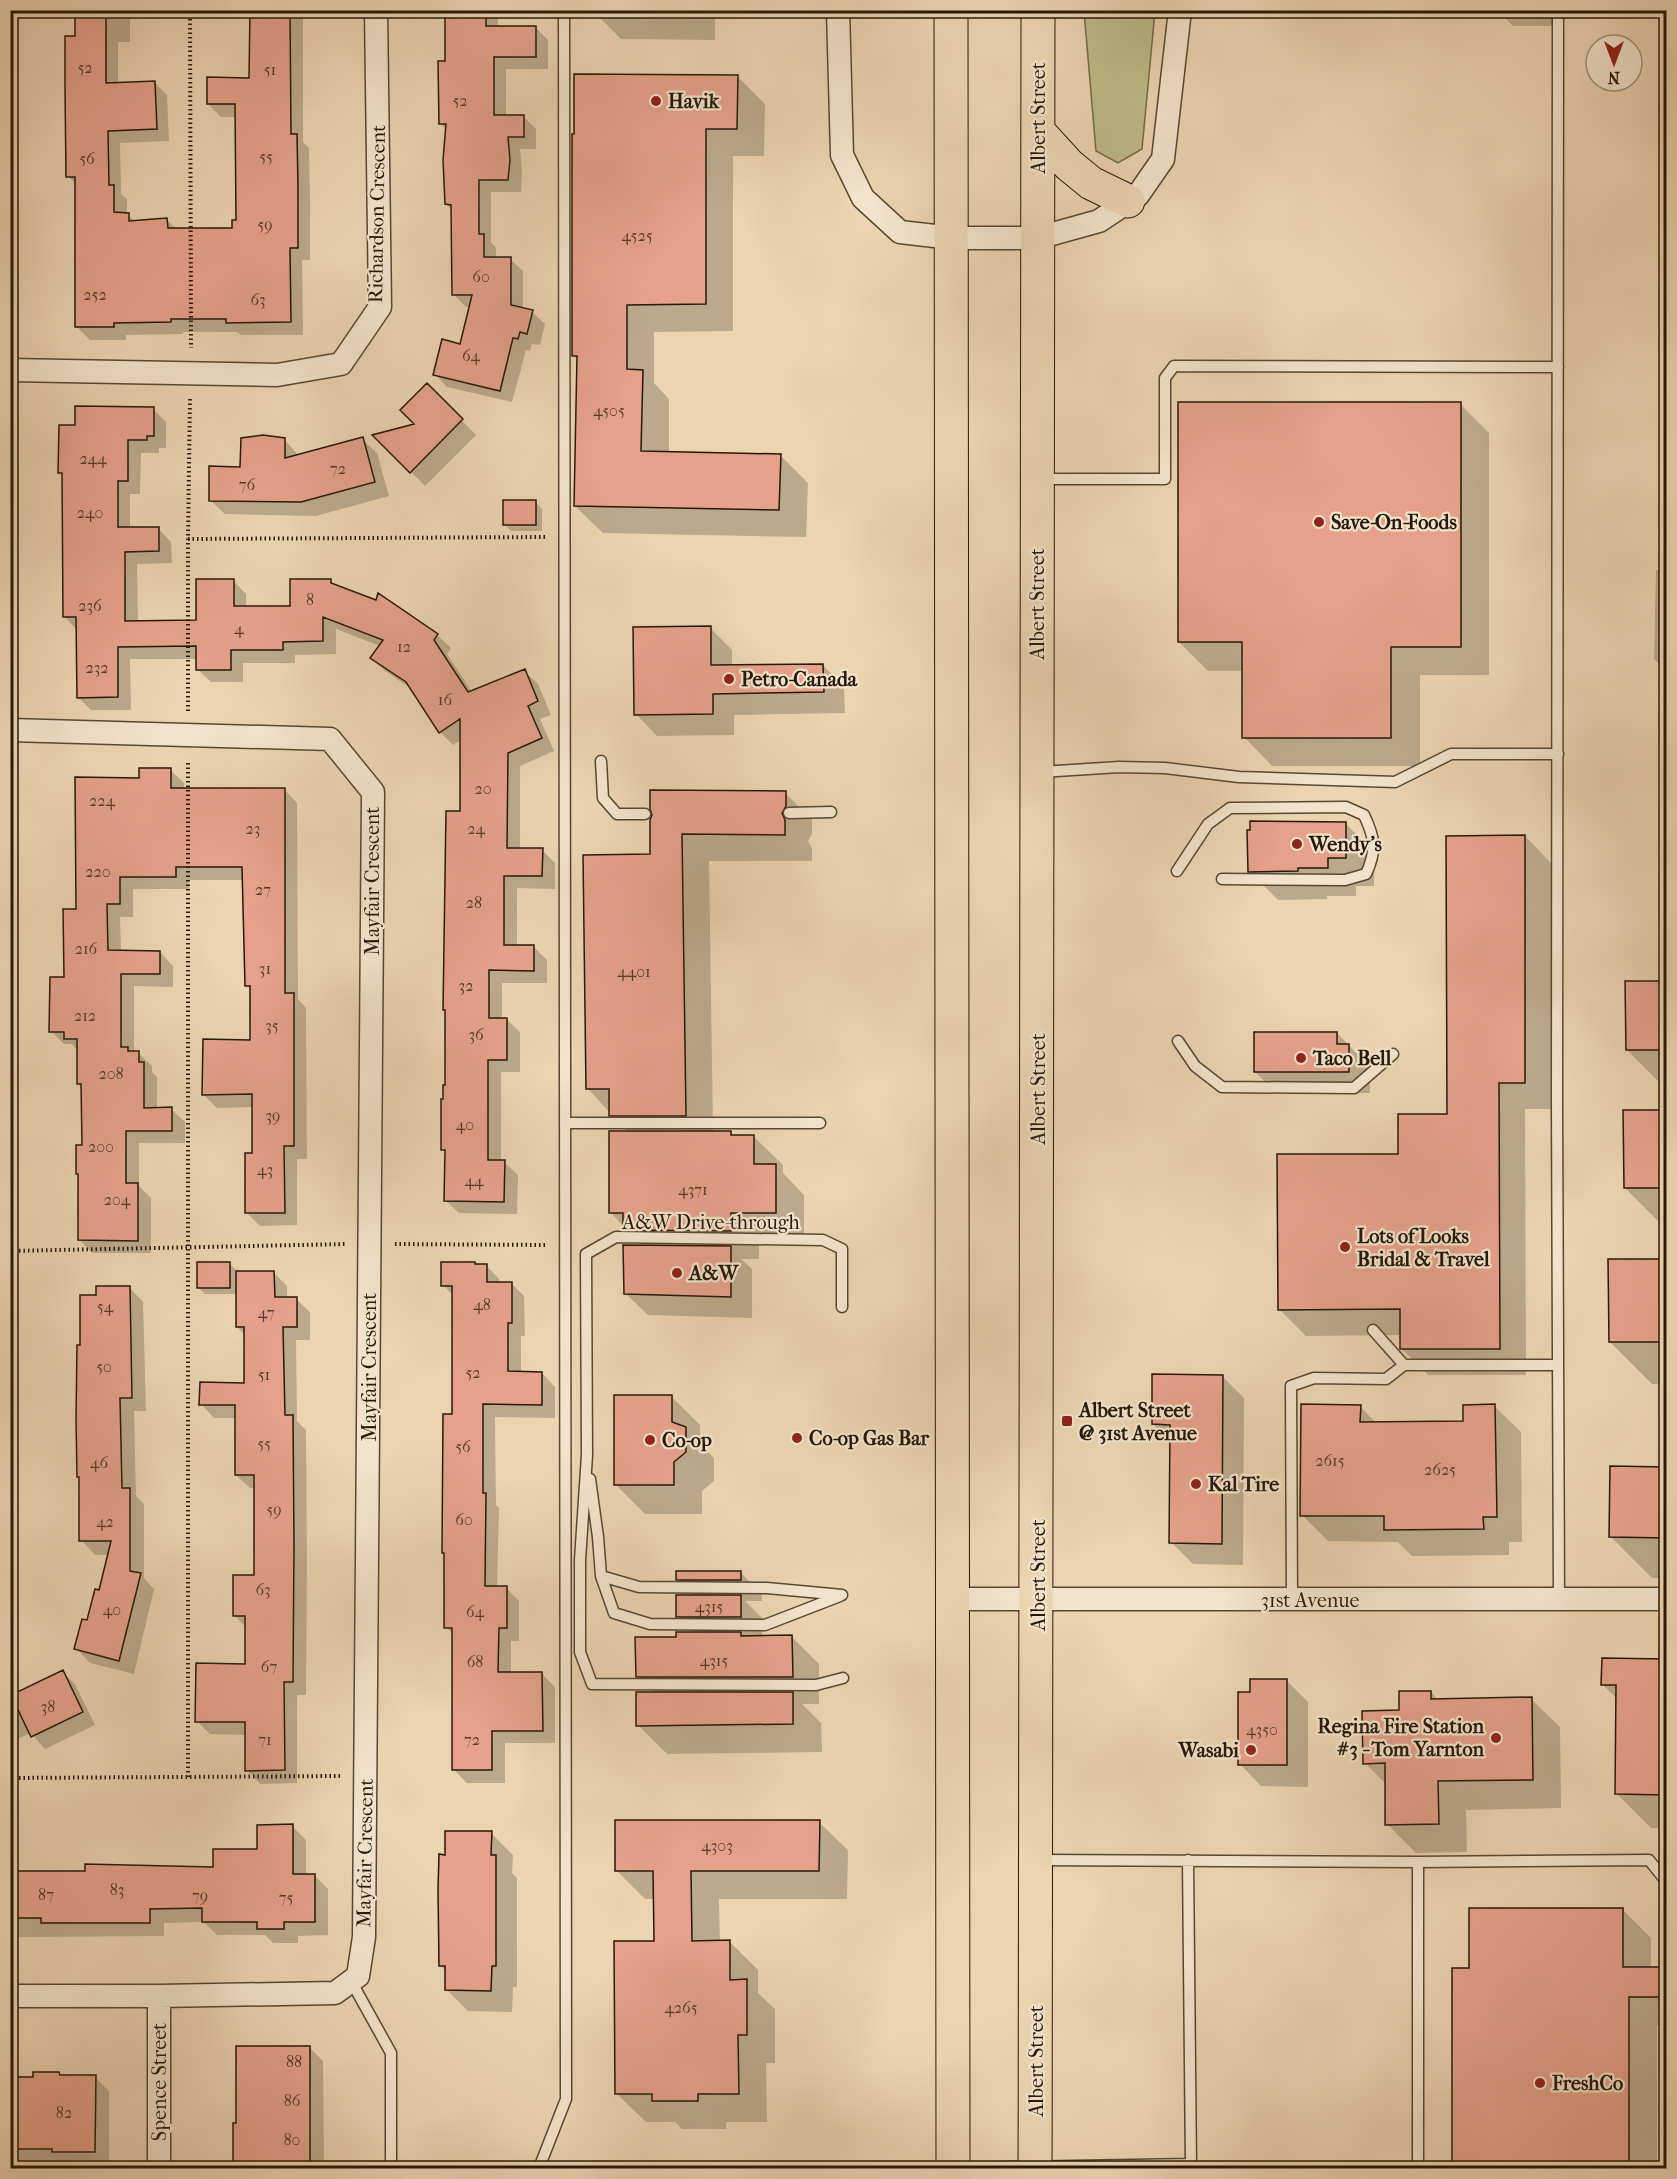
<svg xmlns="http://www.w3.org/2000/svg" width="1677" height="2179" font-family="'IM FELL French Canon',serif">
  <rect width="100%" height="100%" fill="#ecd4b1"/>
  <filter id="stains"><feTurbulence type="fractalNoise" baseFrequency=".00333" numOctaves="4"/><feColorMatrix values="0 0 0 0 .2 0 0 0 0 .09 0 0 0 0 .02 0 0 0 .5 -.17"/></filter>
  <radialGradient id="worn" r=".72"><stop offset=".6" stop-color="#630" stop-opacity="0"/><stop offset="1" stop-color="#630" stop-opacity=".3"/></radialGradient>
  <path fill="#bdbb88" stroke="#726a49" stroke-width="1.5" d="M1084,11H1155L1142,149L1118,163L1096,151Z"/>
  <path fill="#0003" d="M76,10H130V42H118V84L154,82L167,95L169,141L120,143L121,194L127,199V214L136,222L167,220L176,229H234L237,222V117H221L208,104L251,79V10H303V142L309,148L310,199V260H302L303,335H241L237,332H183V334L126,335V340H90L77,327V185L68,176Z
    M447,10H498V27H535L548,40V69H506V116H523L536,129V149H520L522,173L521,192H491V242L496,248V259H510L523,271V309L532,312L545,324L540,345L532,344L530,351L526,350L512,402L447,387L435,374L462,346L470,307H466L453,294V210L446,204L447,130L440,123L447,63Z
    M599,10H715V40L621,39L599,17Z
    M1497,10H1564V26H1513Z
    M737,76L765,104L764,156H733V331L654,332V383L669,399V453L780,455L808,483L806,537L603,533L575,506L578,360L573,355Z
    M427,385L476,435L425,486L375,435L417,424Z
    M1460,404L1489,433V675H1420V766H1272L1244,737V671H1208L1179,642Z
    M153,409L166,422V448H159V453H141L140,494H130V529L158,528L171,542L172,563L137,564L138,623L198,622L233,580L246,594V607L291,608L330,580L336,587L437,635L451,648L447,654L472,692L524,671L538,684L551,715L540,719L554,751L520,766V849L542,850L555,863V889L517,888V947H534L547,960V983H502V1019H506L520,1032V1072H501V1161L504,1162L518,1175L517,1214L459,1213L445,1200L446,1153L442,1149L447,1086V1012L444,1010L461,813V740L453,745L440,732L412,689L385,671L372,658L380,646L336,629V654L295,655V663H243V682H211L197,669V659H130L131,710H91L78,697L77,630L64,616V476L59,472L76,427Z
    M284,439L299,456L362,439L377,453L389,496L316,516L225,514L210,500L242,468Z
    M536,502L542,509V531H511L504,524Z
    M1656,570H1666V672L1654,659Z
    M710,628L732,650V666L823,665L844,687L845,713L734,715V735L657,736L636,714Z
    M170,770L184,783V790L284,789L297,803L298,999L306,1008L307,1159H297V1225L260,1226L247,1213L253,1154V1107L217,1108L203,1094L252,1041V990L247,985L243,880H189V889H133V917H120L121,952H160L173,966V987L134,986V1053H138L152,1066V1072L157,1077V1109H171L185,1122V1143H139V1186L151,1198V1253H92L79,1239L83,1146V1088L78,1084V1051L72,1044H64L51,1031L65,978L78,911L141,779Z
    M785,793L812,820V834L808,841L812,848V861H709L713,1132H730L735,1137H754L783,1165V1173L804,1195V1241H759V1259H741L752,1269V1318L648,1315L626,1294L642,1246L611,1213L628,1132L588,1089L651,856V820Z
    M1345,823L1374,852V886H1356V896H1327V899L1278,900L1249,871Z
    M1525,836L1551,863V1109H1525L1526,1375H1428L1402,1349V1335L1306,1336L1279,1309L1399,1155L1448,1115Z
    M1627,983H1666V1089L1627,1050Z
    M1337,1033L1370,1067V1093H1277L1255,1072Z
    M1666,1111V1229L1625,1188V1112Z
    M1666,1260V1384H1652L1610,1342V1261Z
    M229,1263L236,1270V1273H274L287,1286V1299H296L310,1312V1340H296L297,1421L306,1430L307,1559L306,1695H297V1783L260,1784L247,1770L246,1735L210,1734L197,1721L246,1665V1627L235,1616L256,1576L255,1488H250L236,1475V1418H214L201,1404L246,1384L245,1335L237,1327V1294H205L198,1287Z
    M475,1263L478,1266L486,1265L499,1279V1283H511L524,1296L525,1336H521V1373H542L555,1387V1418L495,1417L496,1505L499,1508L497,1588H506L519,1601V1641H511V1674H542L555,1687V1743H505V1783H467L454,1770V1635L446,1627L453,1416L454,1296L443,1285Z
    M129,1287L143,1302L146,1411H134L136,1496L144,1504V1578L154,1589L134,1674L90,1663L76,1648L100,1592L109,1555H95L81,1540V1346L98,1296Z
    M1222,1376L1244,1398L1243,1565L1193,1564L1171,1542L1172,1442L1153,1424Z
    M672,1397L700,1425V1444L714,1458V1481L702,1491V1514H645L616,1485Z
    M1360,1406L1377,1424L1465,1423L1494,1406L1521,1432L1522,1542H1509V1555L1412,1556L1398,1542L1328,1541L1302,1515Z
    M1611,1467L1666,1468V1578H1652L1611,1537Z
    M741,1573L762,1594V1601H745L762,1618V1637H792L819,1664V1704H802L821,1723L822,1752L667,1754L638,1725L654,1693L637,1676L677,1638L695,1633L677,1616L695,1596L678,1579Z
    M1603,1660L1666,1661V1828H1651L1616,1793L1618,1700L1602,1684Z
    M62,1672L75,1684L95,1725L45,1749L31,1733L10,1742V1679L18,1693Z
    M1286,1680L1308,1702V1787L1261,1786L1240,1764L1251,1694Z
    M1431,1692L1438,1700L1531,1699L1560,1727L1561,1808L1466,1810L1467,1852L1416,1853L1387,1824L1386,1784L1365,1763L1400,1711Z
    M819,1822L848,1850L847,1899H719L720,1942H730L758,1970V1993L775,2009V2063H766L767,2122H726V2129H682L675,2122H646L617,2094L656,1942L655,1899H645L616,1870Z
    M292,1826L306,1840V1875H314L328,1889V1935L298,1936V1943H273L265,1935H217L204,1922L164,1923V1936L10,1937V1873L214,1868L258,1850Z
    M491,1833L513,1855L512,1873L517,1878V1987H513L512,2012L468,2011L446,1989V1971L440,1965L446,1856Z
    M1622,1909L1651,1938V1968H1659L1666,1976V2025H1657V2168H1453Z
    M309,2047L323,2061L324,2168H235Z
    M95,2077L109,2091V2166H67L64,2162H10V2078Z"/>
  <path fill="#e5a18a" stroke="#26180a" stroke-width="1.5" d="M75,10H106V83L155,81L157,129L108,131L109,185H114V212L129,213V221L167,218L168,228H232V220H236L235,104H207V77L249,78L250,10H290L291,134H297L298,185V248H290L291,322L226,323V319H171V322L114,323V327H75V177H66L65,88V36H75Z
    M445,10H486V26H536V57H494V115H524V137H508L510,160L508,180H479V234H484V257H511V305L533,310L527,334L520,332L518,339L513,338L500,391L433,375L442,339L460,344L472,295H452L451,205L445,204L443,160L446,124H439L438,61H445Z
    M574,74L738,75L737,129H706V304L627,305V369L643,370L641,451L781,454L779,510L574,506L577,356H572V134H574Z
    M427,383L463,419L410,473L372,435L414,424L400,410Z
    M1178,402H1461V647H1391V738H1242V642H1178Z
    M75,406L154,407V436H147V440H128V481H118V527H159V551L125,552V621L196,620V579H234V606H290V579H331V583L376,600L378,593L438,634L434,640L468,692L525,669L538,701L528,706L542,738L508,753L507,848H543L542,876H504V945H534V971L489,970V1018H507V1060H488V1160H505L504,1202L444,1201L445,1150H441V1099H443V1085H445V1010H443L446,811H460V719L439,733L406,682L370,658L383,640L323,617V641L283,642V650H231V670H196V646L118,647V697L77,698L76,617H63L62,473H58L59,425H75Z
    M263,435L285,438V458L363,437L375,482L301,502L209,501V466L240,467L241,438Z
    M503,500H536V525H503Z
    M711,626V665L823,664L824,692L713,694V714L634,715L633,627Z
    M139,768H171V788H285V993H294V1146H284L285,1213H245V1153H252V1094L202,1095L203,1039L250,1040V986H245L242,867H176V877H120V904H107L108,950L160,951V974H121V1047H128V1051H139V1062H144V1108L172,1107V1131H126V1183H138V1241L78,1240V1174H76V1145H82L81,1084H77V1039H64V1032H49L50,977H64L63,909H76L75,777L139,778Z
    M650,790L786,791V806L782,813L785,820V835L682,834L686,1116H609V1089H586L583,855L650,854V820L652,815L650,809Z
    M1250,821L1346,822V858H1328V868H1298V871L1248,872L1247,830H1250Z
    M1525,835V1083H1499L1500,1349H1400V1309L1278,1310L1277,1154H1398V1114H1447L1446,836Z
    M1625,981H1666V1050H1626Z
    M1254,1032H1337V1044H1349V1072H1254Z
    M1623,1110H1666V1188H1624Z
    M609,1131H731V1135H754V1164H776V1213H731V1231L623,1230V1213H609Z
    M623,1245L731,1246V1297L624,1294Z
    M1608,1259H1666V1342H1609Z
    M197,1262H230V1288H197Z
    M441,1262H475V1264H487V1282H512V1323H508V1371L542,1372V1405L483,1404V1493H486L485,1586H507V1628H499L498,1672H542L543,1731H492V1770H452V1628H444V1553H442L443,1414H452V1286H441Z
    M236,1271H274L275,1297H297V1327H283L285,1415H293L294,1544L293,1682H284L285,1770L245,1771V1722H195L196,1663L245,1664V1616H233V1575H254V1475H235V1405H199L200,1382L244,1383V1327H236Z
    M96,1286H130L132,1398H120L122,1488H130V1571L141,1573L119,1661L74,1649L82,1619L87,1620L95,1589L99,1590L111,1541H79V1477H77L76,1419L77,1345H80V1295H96Z
    M1152,1374L1223,1375L1222,1544L1169,1543L1170,1425L1152,1424Z
    M614,1395H672V1422L686,1427V1452L674,1462V1485H614Z
    M1301,1404L1361,1405L1360,1422L1463,1421V1405L1495,1404L1497,1517H1483L1484,1529L1384,1530V1516H1300Z
    M1610,1466L1666,1467V1538L1609,1537Z
    M676,1571H741V1580H676Z
    M676,1595H741V1617H676Z
    M676,1632H741V1636L792,1635L793,1677H636L635,1637H676Z
    M1602,1658L1666,1659V1795L1615,1794L1616,1685H1601Z
    M63,1670L83,1712L31,1737L11,1695Z
    M1250,1679H1287V1765H1238V1692H1250Z
    M1399,1691H1431V1699L1532,1697L1533,1780L1438,1781L1439,1824L1385,1825V1763L1363,1764L1362,1711L1399,1710Z
    M636,1692H793V1724L636,1726Z
    M615,1820H820L819,1871H691L692,1941L730,1940V1980L747,1979V2035H738L739,2094H698V2101H652V2094H615L614,1941H654L653,1871H615Z
    M293,1824V1874H315V1922H284V1929H257V1922H202V1908L150,1909V1923H41V1918H10V1871H85V1864L213,1867V1849H257V1825Z
    M445,1831H492L491,1855H496V1966H492L491,1991L445,1990V1966H439L438,1889L439,1854L445,1855Z
    M1469,1908H1623V1967H1660V1997H1629V2169H1452V1968H1469Z
    M236,2046H310V2169H233V2123H236Z
    M33,2072H59L60,2075H96L95,2152H52V2149H10V2077H33Z"/>
  <g fill="none" stroke-linecap="round" stroke-linejoin="round">
    <defs>
      <path id="service" d="M1558,10L1557,1104L1559,1600
        M1041,479H1165V378L1174,366L1558,367
        M601,761L603,798L617,814H645
        M1041,772L1119,767L1165,768L1239,777L1395,782L1451,754H1558
        M789,813L831,812
        M1177,871L1208,824L1230,808L1346,807L1364,815C1375,838 1377,850 1366,874L1345,880L1222,879
        M1178,1041L1195,1066L1222,1087L1354,1088L1393,1054
        M565,1123H820
        M842,1307V1249L823,1240L616,1237L586,1254L587,1455L580,1560V1652L592,1684L816,1685L843,1678
        M1373,1330L1404,1365H1558
        M590,1479L598,1537L601,1576L639,1587L767,1588L842,1595
        M601,1576L614,1613L650,1624L765,1625L840,1596
        M1292,1600L1291,1386L1314,1378L1386,1379L1404,1365
        M1040,1860L1418,1862V2168
        M1188,1860L1191,2168
        M1418,1862L1649,1860L1666,1881
        M351,1981L391,2053V2167
        M539,2168L566,2099L564,10
        M956,2168L1191,2164"/>
      <path id="minor" d="M838,10L842,155L863,198L900,232L952,238H1038L1099,221L1138,195L1163,159L1180,10
        M10,370L277,375L341,364L380,307L376,10
        M10,730L330,739L373,792L364,1937L358,1976L335,1993L159,1996H10
        M953,1599H1666
        M159,1996V2168"/>
      <path id="primary" d="M951,10L953,2168
        M1038,131L1069,165L1091,183L1128,201
        M1035,2168C1038,1449 1037,730 1038,10"/>
    </defs>
    <use href="#service" stroke="#584734" stroke-width="13"/>
    <use href="#minor" stroke="#584734" stroke-width="25"/>
    <use href="#primary" stroke="#26180a" stroke-width="35"/>
    <path stroke="#26180a" stroke-width="4" stroke-dasharray="1.5 3" stroke-linecap="butt" d="M190,10L191,348
      M188,539L547,537
      M188,711V539L190,398
      M395,1244L547,1245
      M10,1251L346,1244
      M188,1777V761
      M10,1778L341,1776"/>
    <use href="#service" stroke="#f3e3cc" stroke-width="10"/>
    <use href="#minor" stroke="#f3e3cc" stroke-width="22"/>
    <use href="#primary" stroke="#ecd4b1" stroke-width="33"/>
  </g>
  <g fill="#8f2418" stroke="#f3e3cc" stroke-width="2">
    <circle cx="656" cy="101" r="6"/>
    <circle cx="1319" cy="522" r="6"/>
    <circle cx="729" cy="679" r="6"/>
    <circle cx="1297" cy="844" r="6"/>
    <circle cx="1301" cy="1058" r="6"/>
    <circle cx="1345" cy="1247" r="6"/>
    <circle cx="677" cy="1273" r="6"/>
    <rect x="1061" y="1415" width="12" height="12" rx="3"/>
    <circle cx="797" cy="1438" r="6"/>
    <circle cx="650" cy="1440" r="6"/>
    <circle cx="1196" cy="1484" r="6"/>
    <circle cx="1496" cy="1738" r="6"/>
    <circle cx="1251" cy="1750" r="6"/>
    <circle cx="1540" cy="2083" r="6"/>
  </g>
  <g text-anchor="middle" dominant-baseline="central" stroke-width="4.5" stroke-linejoin="round" paint-order="stroke">
    <g font-size="16" fill="#563a2a">
      <text x="85" y="67">52</text>
      <text x="270" y="69">51</text>
      <text x="460" y="100">52</text>
      <text x="266" y="156">55</text>
      <text x="87" y="158">56</text>
      <text x="265" y="224">59</text>
      <text x="637" y="235">4525</text>
      <text x="481" y="276">60</text>
      <text x="95" y="294">252</text>
      <text x="258" y="299">63</text>
      <text x="471" y="355">64</text>
      <text x="609" y="410">4505</text>
      <text x="93" y="458">244</text>
      <text x="338" y="468">72</text>
      <text x="247" y="484">76</text>
      <text x="90" y="512">240</text>
      <text x="310" y="599">8</text>
      <text x="90" y="605">236</text>
      <text x="239" y="628">4</text>
      <text x="404" y="646">12</text>
      <text x="97" y="667">232</text>
      <text x="445" y="699">16</text>
      <text x="483" y="788">20</text>
      <text x="102" y="800">224</text>
      <text x="253" y="828">23</text>
      <text x="476" y="828">24</text>
      <text x="98" y="871">220</text>
      <text x="263" y="889">27</text>
      <text x="474" y="902">28</text>
      <text x="86" y="948">216</text>
      <text x="265" y="968">31</text>
      <text x="634" y="971">4401</text>
      <text x="466" y="985">32</text>
      <text x="85" y="1015">212</text>
      <text x="272" y="1025">35</text>
      <text x="476" y="1034">36</text>
      <text x="111" y="1073">208</text>
      <text x="273" y="1115">39</text>
      <text x="465" y="1124">40</text>
      <text x="101" y="1146">200</text>
      <text x="265" y="1169">43</text>
      <text x="474" y="1180">44</text>
      <text x="693" y="1189">4371</text>
      <text x="117" y="1199">204</text>
      <text x="482" y="1304">48</text>
      <text x="105" y="1306">54</text>
      <text x="266" y="1312">47</text>
      <text x="104" y="1366">50</text>
      <text x="473" y="1372">52</text>
      <text x="264" y="1374">51</text>
      <text x="264" y="1443">55</text>
      <text x="463" y="1446">56</text>
      <text x="1330" y="1460">2615</text>
      <text x="99" y="1462">46</text>
      <text x="1440" y="1469">2625</text>
      <text x="274" y="1509">59</text>
      <text x="464" y="1519">60</text>
      <text x="105" y="1521">42</text>
      <text x="263" y="1589">63</text>
      <text x="709" y="1606">4315</text>
      <text x="112" y="1609">40</text>
      <text x="475" y="1611">64</text>
      <text x="714" y="1660">4315</text>
      <text x="475" y="1661">68</text>
      <text x="269" y="1666">67</text>
      <text x="48" y="1706">38</text>
      <text x="1262" y="1729">4350</text>
      <text x="265" y="1739">71</text>
      <text x="472" y="1739">72</text>
      <text x="717" y="1845">4303</text>
      <text x="117" y="1889">83</text>
      <text x="46" y="1894">87</text>
      <text x="200" y="1895">79</text>
      <text x="286" y="1897">75</text>
      <text x="681" y="2007">4265</text>
      <text x="294" y="2061">88</text>
      <text x="292" y="2100">86</text>
      <text x="64" y="2112">82</text>
      <text x="292" y="2139">80</text>
    </g>
    <g font-size="20" font-weight="bold" fill="#26180a" stroke="#f3e3cc" text-anchor="start">
      <text x="668" y="101">Havik</text>
      <text x="1331" y="522">Save-On-Foods</text>
      <text x="741" y="679">Petro-Canada</text>
      <text x="1309" y="844">Wendy's</text>
      <text x="1313" y="1058">Taco Bell</text>
      <text x="1357" y="1236">Lots of Looks<tspan x="1357" dy="23">Bridal &amp; Travel</tspan></text>
      <text x="689" y="1273">A&amp;W</text>
      <text x="1079" y="1410">Albert Street<tspan x="1079" dy="23">@ 31st Avenue</tspan></text>
      <text x="809" y="1438">Co-op Gas Bar</text>
      <text x="662" y="1440">Co-op</text>
      <text x="1208" y="1484">Kal Tire</text>
      <text x="1484" y="1726" text-anchor="end">Regina Fire Station<tspan x="1484" dy="23">#3 - Tom Yarnton</tspan></text>
      <text x="1239" y="1750" text-anchor="end">Wasabi</text>
      <text x="1552" y="2083">FreshCo</text>
    </g>
    <g font-size="20" fill="#26180a" stroke="#f3e3cc">
      <text transform="translate(1038 118) rotate(-90)">Albert Street</text>
      <text transform="translate(377 214) rotate(-89)">Richardson Crescent</text>
      <text transform="translate(1037 604) rotate(-90)">Albert Street</text>
      <text transform="translate(372 881) rotate(-90)">Mayfair Crescent</text>
      <text transform="translate(1038 1089) rotate(-90)">Albert Street</text>
      <text x="711" y="1222">A&amp;W Drive-through</text>
      <text transform="translate(369 1367) rotate(-90)">Mayfair Crescent</text>
      <text transform="translate(1038 1575) rotate(-90)">Albert Street</text>
      <text x="1310" y="1600">31st Avenue</text>
      <text transform="translate(365 1853) rotate(-89)">Mayfair Crescent</text>
      <text transform="translate(1036 2061) rotate(-90)">Albert Street</text>
      <text transform="translate(159 2082) rotate(-90)">Spence Street</text>
    </g>
  </g>
  <rect width="1677" height="2179" fill="none" stroke="#ecd4b1" stroke-width="36"/>
  <rect x="12" y="12" width="1653" height="2155" fill="none" stroke="#26180a" stroke-width="3"/>
  <rect x="18" y="18" width="1641" height="2143" fill="none" stroke="#26180a" stroke-width="1.5"/>
  <g transform="translate(1614 63) rotate(180)"><circle r="28" fill="#f3e3cc" stroke="#a1927e" stroke-width="1.5"/>
  <path d="M0-4.5L10 22L0 15L-10 22Z" fill="#8f2418"/>
  <text y="-9" font-size="16" font-weight="bold" text-anchor="middle" fill="#26180a">N</text>
  </g>
  <rect width="100%" height="100%" filter="url(#stains)"/>
  <rect width="100%" height="100%" fill="url(#worn)"/>
</svg>
